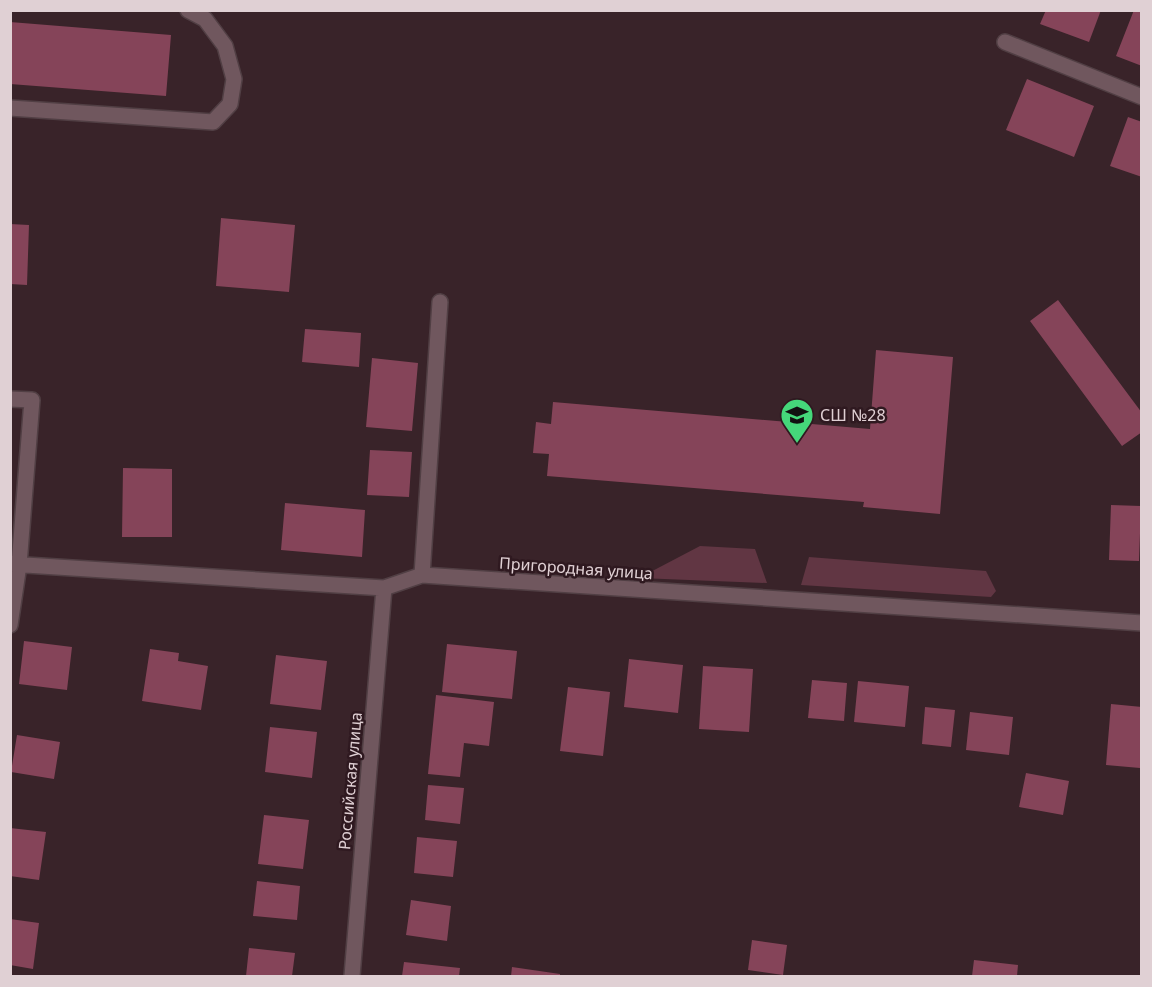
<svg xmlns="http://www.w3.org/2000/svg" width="1152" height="987" font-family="'Noto Sans',sans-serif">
  <rect width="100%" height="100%" fill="#392329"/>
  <path fill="#613643" d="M700,546L755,549L767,583L639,578Z
    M809,557L986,571L996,591L991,597L801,585Z"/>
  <path fill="#854459" d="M1046,10H1101L1089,42L1040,24Z
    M1134,10H1142V66L1116,56Z
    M10,22L171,35L166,96L10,84Z
    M1027,79L1094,106L1074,157L1006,130Z
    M1128,117L1142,122V177L1110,166Z
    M221,218L295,225L289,292L216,286Z
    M10,224L29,225L27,285L10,284Z
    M1058,300L1142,413V432L1122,446L1030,321Z
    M305,329L361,333L359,367L302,362Z
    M876,350L953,357L940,514L863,507L864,502L547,476L549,454L533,453L536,422L551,424L553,402L870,429Z
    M372,358L418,363L412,431L366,427Z
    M370,450L412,452L409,497L367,495Z
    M123,468L172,469V537H122Z
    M285,503L365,510L362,557L281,550Z
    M1111,505L1141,506L1139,561L1109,560Z
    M24,641L72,647L67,690L19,684Z
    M447,644L517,651L512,699L442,692Z
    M150,649L179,653L178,661L208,666L201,710L142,701Z
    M276,655L327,661L321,710L270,704Z
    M629,659L683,665L678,713L624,707Z
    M703,666L753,669L749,732L699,729Z
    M812,680L847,683L844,721L808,718Z
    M858,681L909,686L905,727L854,722Z
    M568,687L610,692L603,756L560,751Z
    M436,695L494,702L489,746L464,743L460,777L428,774Z
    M1111,704L1142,707L1140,768L1106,765Z
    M925,707L955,710L951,747L922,744Z
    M970,712L1013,717L1009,755L966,750Z
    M270,727L317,732L312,778L265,772Z
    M17,735L60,742L54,779L11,772Z
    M1026,773L1069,781L1063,815L1019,807Z
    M428,785L464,788L460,824L425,820Z
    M264,815L309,820L303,869L258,864Z
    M10,828L46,832L39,880L10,876Z
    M417,837L457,841L453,877L414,873Z
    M257,881L300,886L297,920L253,916Z
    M411,900L451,906L447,941L406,935Z
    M10,919L39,923L33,969L10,965Z
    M752,940L787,945L783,975L748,970Z
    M249,948L295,953L292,976H246Z
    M974,960L1018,965L1017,976H972Z
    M404,962L460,968L459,976H402Z
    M512,967L560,974V976H511Z"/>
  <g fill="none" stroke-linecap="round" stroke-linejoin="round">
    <defs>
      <path id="minor" d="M1005,42L1142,97
        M10,108L213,122L230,104L234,79L225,46L205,19L188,10
        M10,399L32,400L19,565L10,625
        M10,564L384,588L422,575L1142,623
        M422,575L440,302
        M352,976L384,588"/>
    </defs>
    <use href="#minor" stroke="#513f44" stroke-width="18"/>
    <use href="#minor" stroke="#70575e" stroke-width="15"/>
  </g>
  <defs>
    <symbol id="school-pin" viewBox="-11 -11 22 30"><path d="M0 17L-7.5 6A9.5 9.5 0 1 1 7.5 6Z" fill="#45d77a" stroke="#2f1920"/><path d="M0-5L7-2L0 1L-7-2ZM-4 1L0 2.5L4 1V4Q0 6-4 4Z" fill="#111"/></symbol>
  </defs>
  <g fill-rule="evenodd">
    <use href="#school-pin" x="778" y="396" width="38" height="52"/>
  </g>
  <g text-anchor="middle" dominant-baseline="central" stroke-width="5" stroke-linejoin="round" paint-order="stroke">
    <g font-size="16" fill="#e0d0d4" stroke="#2f1920" text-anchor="start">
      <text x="820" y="415">СШ №28</text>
    </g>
    <g font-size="16" fill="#e0d0d4" stroke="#2f1920">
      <text transform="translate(576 568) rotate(4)">Пригородная улица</text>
      <text transform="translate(350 781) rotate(-85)">Российская улица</text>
    </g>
  </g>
  <rect width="1152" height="987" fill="none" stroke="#e0d0d4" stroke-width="24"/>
</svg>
